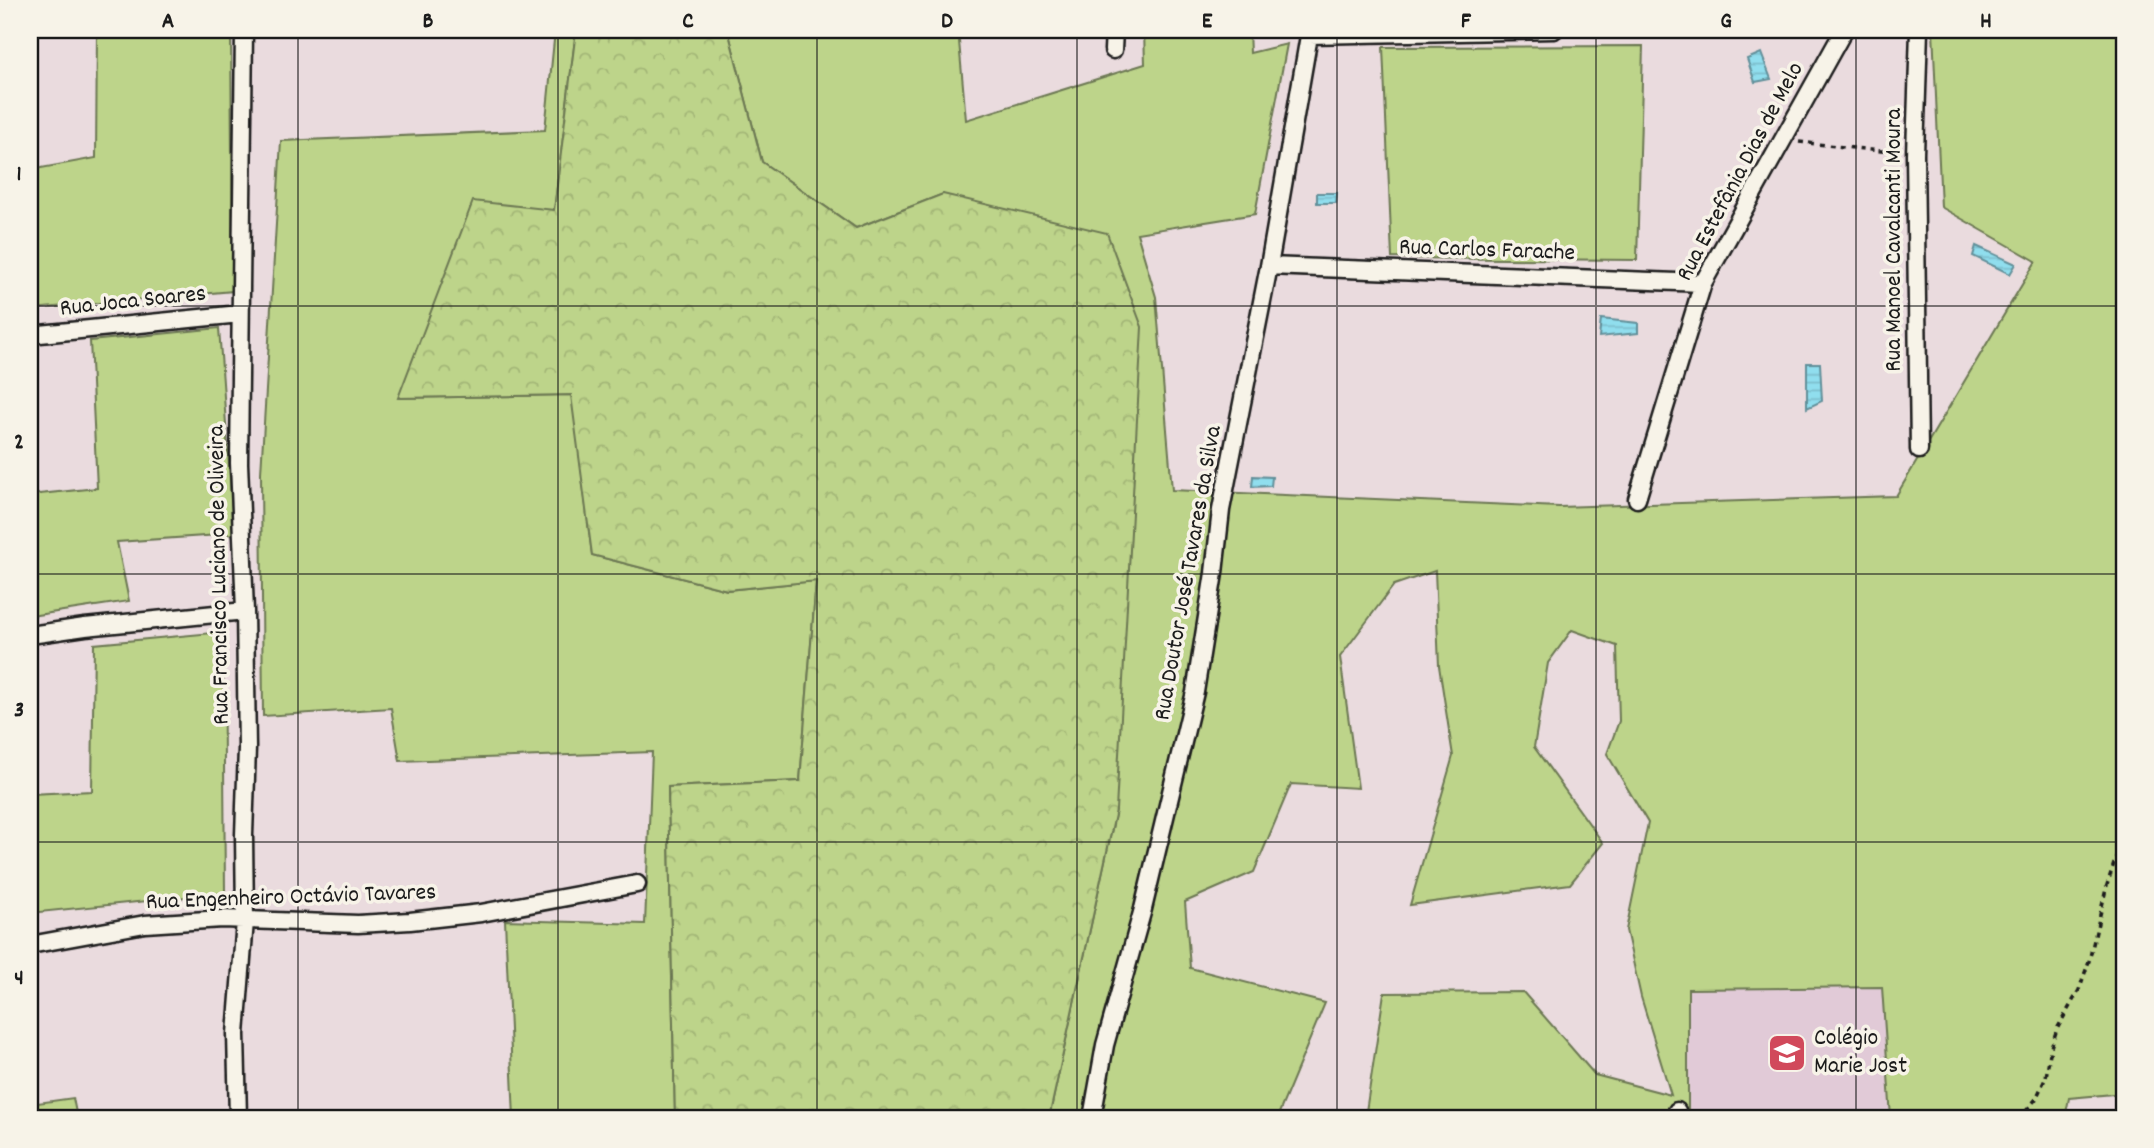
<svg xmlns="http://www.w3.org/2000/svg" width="2154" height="1148" font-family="Dekko,sans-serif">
  <defs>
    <pattern id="forest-crowns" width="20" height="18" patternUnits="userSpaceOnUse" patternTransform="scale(1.75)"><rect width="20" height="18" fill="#bdd48a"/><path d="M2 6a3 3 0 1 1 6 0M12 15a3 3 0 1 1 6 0" fill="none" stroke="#a2b576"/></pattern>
    <pattern id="water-rules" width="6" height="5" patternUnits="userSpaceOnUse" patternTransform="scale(1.75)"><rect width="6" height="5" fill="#90deee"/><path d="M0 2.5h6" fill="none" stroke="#7cbecc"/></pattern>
  </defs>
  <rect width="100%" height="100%" fill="#eadbde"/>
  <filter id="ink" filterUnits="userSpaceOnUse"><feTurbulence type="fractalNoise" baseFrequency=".0143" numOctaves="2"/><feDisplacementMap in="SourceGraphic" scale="14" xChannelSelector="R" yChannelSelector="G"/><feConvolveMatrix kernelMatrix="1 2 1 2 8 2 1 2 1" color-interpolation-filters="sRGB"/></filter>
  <g filter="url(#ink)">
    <path fill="#e1cad7" d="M1882,987L1891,1118H1688L1687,989Z"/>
    <path fill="#bdd48a" stroke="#6c7853" stroke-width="2" d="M118,30H231L233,291L33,309L30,253V170L96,158L97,32Z
      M555,30H576L554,211L399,398L572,395L592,555L727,590L816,581L800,781L668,787L675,1118H514L505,920L645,924L652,752L400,761L391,708L263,716L261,473L281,141L545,130Z
      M728,30H958L966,120L1145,64L1144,30H1249L1250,53L1287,44L1255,214L1137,233L1156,297L1172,490L1559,507L1896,496L2036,261L1941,207L1933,30H2124V1093L2069,1098L2065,1118H1891L1882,987L1688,989V1118H1365L1384,993L1523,992L1595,1075L1671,1095L1641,997L1626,930L1648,823L1607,754L1619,721L1617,646L1572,630L1548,663L1534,747L1603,843L1570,884L1410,905L1453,756L1439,666L1435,571L1394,585L1340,657L1358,788L1291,784L1254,872L1185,902L1190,968L1325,1003L1277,1118H1049L1116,810L943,194L856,228L762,162Z
      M1643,46L1637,260L1392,258L1383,47Z
      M219,328L234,534L117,542L129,601L30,616V495L97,488L90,341Z
      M223,632L225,893L30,913V794L92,791L94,644Z
      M73,1098L77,1118H30V1104Z"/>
    <path fill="url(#forest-crowns)" stroke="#6c7853" stroke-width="2" d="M576,30H728L762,162L856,228L943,194L1107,233L1142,327L1116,810L1049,1118H675L668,787L800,781L816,581L727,590L592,555L571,395L398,398L473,201L554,210Z"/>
    <path fill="url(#water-rules)" stroke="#62909a" stroke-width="2" d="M1761,53L1771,79L1755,82L1747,59Z
      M1317,193H1337L1336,203H1317Z
      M1976,246L2016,264L2010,274L1973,256Z
      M1601,319L1638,323V333L1599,337Z
      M1807,363H1820L1822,401L1807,408Z
      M1253,476L1272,477L1271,486L1252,487Z"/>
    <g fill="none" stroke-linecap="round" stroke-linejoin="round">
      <defs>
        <path id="minor" d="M1919,30L1915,154L1919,450
          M1309,35L1554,30
          M1113,50L1114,30
          M1269,266L1703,283
          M30,335L240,314
          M1637,499L1703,283L1844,30
          M30,635L85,627L245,611
          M30,945L145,924L222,919L358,924L410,921L481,913L637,884
          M1677,1111V1118
          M238,1118L236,1034L245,921L244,835L247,748L245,611L239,463L244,30
          M1092,1118L1105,1045L1143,909L1195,692L1214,573L1221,510L1269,266L1310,30"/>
      </defs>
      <use href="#minor" stroke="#1c1c1c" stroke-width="21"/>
      <path stroke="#1c1c1c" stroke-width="3.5" stroke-dasharray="5 5" stroke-linecap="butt" d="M1799,142L1899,153
        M2020,1118L2036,1099L2046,1077L2051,1047L2057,1029L2079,990L2089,961L2107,885L2124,833"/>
      <use href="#minor" stroke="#f7f3e8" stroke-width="16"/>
    </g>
  </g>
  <path fill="none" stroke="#1c1c1c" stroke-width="2" stroke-opacity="0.55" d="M298,30V1118M558,30V1118M817,30V1118M1077,30V1118M1337,30V1118M1596,30V1118M1856,30V1118M30,306H2124M30,574H2124M30,842H2124"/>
  <defs>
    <symbol id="school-square" viewBox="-11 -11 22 22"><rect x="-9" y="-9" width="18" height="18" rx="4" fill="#d1495b" stroke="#f7f3e8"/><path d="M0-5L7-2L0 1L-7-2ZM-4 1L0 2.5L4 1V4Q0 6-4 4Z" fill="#fff"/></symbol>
  </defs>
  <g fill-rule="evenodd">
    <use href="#school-square" x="1765" y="1031" width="44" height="44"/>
  </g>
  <g text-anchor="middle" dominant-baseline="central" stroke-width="7" stroke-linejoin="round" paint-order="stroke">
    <g font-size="24" fill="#1c1c1c" stroke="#f7f3e8">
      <text transform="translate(1741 172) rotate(-62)">Rua Estefânia Dias de Melo</text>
      <text transform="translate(1895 240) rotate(-90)">Rua Manoel Cavalcanti Moura</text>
      <text transform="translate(1487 251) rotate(2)">Rua Carlos Farache</text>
      <text transform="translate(133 302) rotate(-6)">Rua Joca Soares</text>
      <text transform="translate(1189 573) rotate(-80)">Rua Doutor José Tavares da Silva</text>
      <text transform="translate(220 575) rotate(-91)">Rua Francisco Luciano de Oliveira</text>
      <text transform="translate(291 898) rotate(-2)">Rua Engenheiro Octávio Tavares</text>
    </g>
    <g font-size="24" fill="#1c1c1c" stroke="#f7f3e8" text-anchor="start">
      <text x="1814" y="1039">Colégio<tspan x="1814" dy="28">Marie Jost</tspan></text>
    </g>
  </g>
  <rect width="2154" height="1148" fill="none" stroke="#f7f3e8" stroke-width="77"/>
  <rect x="38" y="38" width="2078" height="1072" fill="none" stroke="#1c1c1c" stroke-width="2.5"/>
  <g font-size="23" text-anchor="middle" font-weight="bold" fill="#1c1c1c">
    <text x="168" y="27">A</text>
    <text x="428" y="27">B</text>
    <text x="688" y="27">C</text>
    <text x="947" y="27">D</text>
    <text x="1207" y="27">E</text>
    <text x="1466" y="27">F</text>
    <text x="1726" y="27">G</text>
    <text x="1986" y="27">H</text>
    <text x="19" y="180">1</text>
    <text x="19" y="448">2</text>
    <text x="19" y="716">3</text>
    <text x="19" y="984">4</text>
  </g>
</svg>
